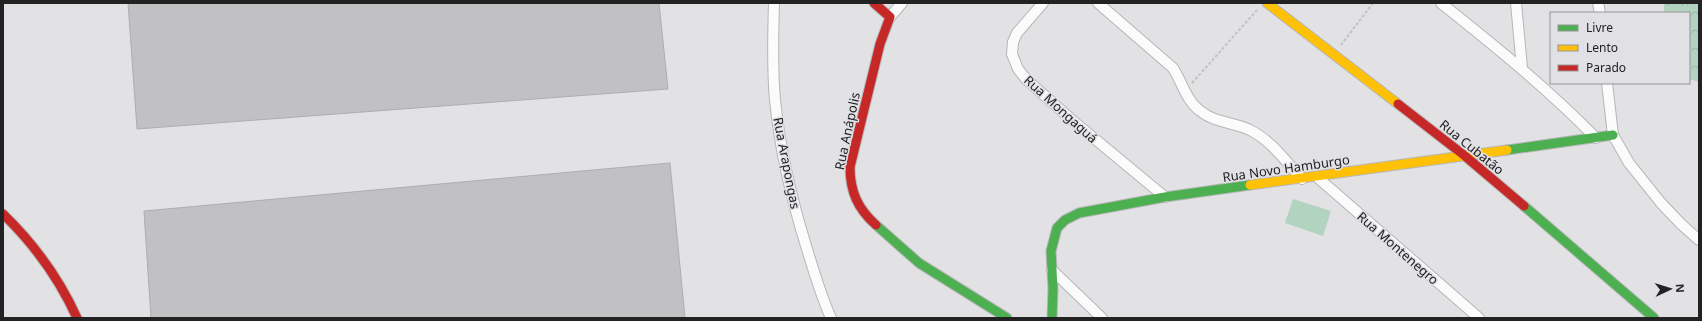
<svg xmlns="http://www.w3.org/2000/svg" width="1702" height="321" font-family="'Noto Sans',sans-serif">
  <defs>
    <pattern id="forest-crowns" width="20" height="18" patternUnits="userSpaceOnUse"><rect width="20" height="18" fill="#b2d3c0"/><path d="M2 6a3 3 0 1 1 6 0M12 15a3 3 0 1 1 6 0" fill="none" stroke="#99b5a5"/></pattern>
  </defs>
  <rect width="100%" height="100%" fill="#e2e2e4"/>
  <path fill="#b2d3c0" d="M1293,199L1331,211L1323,236L1285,223Z"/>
  <path fill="url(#forest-crowns)" d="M1664,3H1699V82L1689,79V13H1664Z"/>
  <path fill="#c1c0c2" stroke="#aeadaf" d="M128,3H659L668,89L137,129Z
    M670,163L685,318H151L144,211Z"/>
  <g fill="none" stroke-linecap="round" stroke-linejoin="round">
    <defs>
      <path id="street" d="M774,3C773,35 772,68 775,100C780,151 792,201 807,249C814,272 821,296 831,318
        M1043,3L1017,33L1013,42L1012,54L1018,69L1026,79L1072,120L1165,197
        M1098,3L1173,68C1182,82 1186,100 1199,110C1214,123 1233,122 1250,130C1272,141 1286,162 1302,179
        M1441,3C1495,46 1548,89 1596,138
        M1516,3L1522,68
        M1598,3L1600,13
        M890,17L902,3
        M1607,83L1613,135L1629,163L1661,203L1681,224L1699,240
        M1317,177L1479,318
        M1052,270L1102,318"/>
      <path id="fast" d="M1507,150L1613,135
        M1524,206L1654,318
        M876,225L919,263L1007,318
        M1052,318L1053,289L1051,251L1057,228L1065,220L1079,213L1165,197L1250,185"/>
      <path id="slow" d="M1267,3L1398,104
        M1250,185L1507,150"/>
      <path id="jam" d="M874,3L890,17L880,44L850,167C850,192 858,209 876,225
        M1398,104L1465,156L1524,206
        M3,214C35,245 59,278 77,318"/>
    </defs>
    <use href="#street" stroke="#b6b6b8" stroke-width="12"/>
    <use href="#fast" stroke="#b6b6b8" stroke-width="11"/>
    <use href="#slow" stroke="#b6b6b8" stroke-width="11"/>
    <use href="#jam" stroke="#b6b6b8" stroke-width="11"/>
    <path stroke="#c2c2c3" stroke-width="2" stroke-dasharray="3 2" stroke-linecap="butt" d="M1341,45L1373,3
      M1192,83L1257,10"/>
    <use href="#street" stroke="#fbfbfb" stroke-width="10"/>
    <use href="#fast" stroke="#4caf50" stroke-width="9"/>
    <use href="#slow" stroke="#ffc107" stroke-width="9"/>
    <use href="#jam" stroke="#c62828" stroke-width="9"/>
  </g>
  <g text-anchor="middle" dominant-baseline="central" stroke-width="3" stroke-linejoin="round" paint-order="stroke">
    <g font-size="13" fill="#222223" stroke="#e1e1e5">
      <text transform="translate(1061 109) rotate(42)">Rua Mongaguá</text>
      <text transform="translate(847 131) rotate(-78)">Rua Anápolis</text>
      <text transform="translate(1472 147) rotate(39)">Rua Cubatão</text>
      <text transform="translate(787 163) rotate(79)">Rua Arapongas</text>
      <text transform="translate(1286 168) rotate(-8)">Rua Novo Hamburgo</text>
      <text transform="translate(1398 248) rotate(41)">Rua Montenegro</text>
    </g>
  </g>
  <rect width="1702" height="321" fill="none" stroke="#222223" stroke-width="8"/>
  <rect x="1550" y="12" width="140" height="72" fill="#e1e1e5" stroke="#959597"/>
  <rect x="1558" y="25" width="20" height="6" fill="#4caf50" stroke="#959597"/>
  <text x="1586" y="32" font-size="12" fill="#222223">Livre</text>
  <rect x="1558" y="45" width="20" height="6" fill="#ffc107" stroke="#959597"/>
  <text x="1586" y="52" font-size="12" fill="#222223">Lento</text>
  <rect x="1558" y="65" width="20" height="6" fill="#c62828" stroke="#959597"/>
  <text x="1586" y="72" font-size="12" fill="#222223">Parado</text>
  <g transform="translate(1670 289) rotate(86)" stroke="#e1e1e5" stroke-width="3" paint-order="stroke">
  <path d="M0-3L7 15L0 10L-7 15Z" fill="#222223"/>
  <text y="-6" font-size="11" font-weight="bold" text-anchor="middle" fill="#222223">N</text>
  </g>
</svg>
